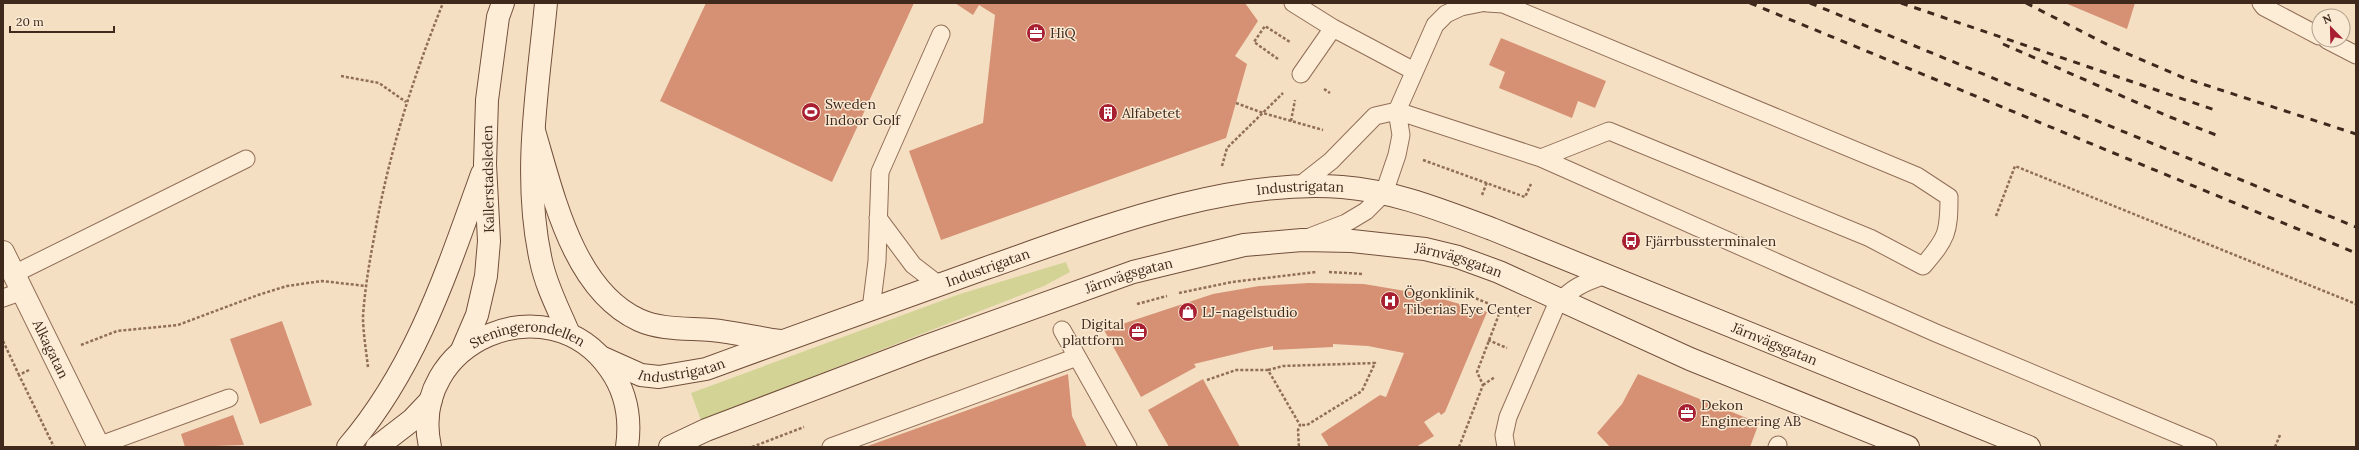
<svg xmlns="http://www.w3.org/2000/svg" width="2359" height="450" font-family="Lora,serif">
  <rect width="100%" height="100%" fill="#f4dfc3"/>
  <path fill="#d3d395" d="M1066,262L1070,272L1044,286L701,420L691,393L960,294Z"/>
  <path fill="#d69174" d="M706,3H914L832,182L660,101Z
    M955,3H1245L1258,21L1235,56L1247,64L1226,138L941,240L909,151L983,123L995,15L979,5L973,15Z
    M2065,3H2135L2127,29Z
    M1501,38L1606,81L1595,108L1578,101L1572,118L1499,88L1505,72L1489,65Z
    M1309,283L1364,284L1429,295L1487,312L1445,412L1441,415L1439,412L1424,422L1434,436L1416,447H1329L1321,434L1380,395L1386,397L1404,353L1368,346L1333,344V347L1273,350V346L1252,350L1194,364L1196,367L1141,397L1104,330L1213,294L1259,286Z
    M282,321L312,405L260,424L230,339Z
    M1068,374L1072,416L1087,447H865Z
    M1638,374L1759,423L1750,447H1610L1597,433L1622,404Z
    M1203,379L1240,447H1169L1148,410Z
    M233,415L244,445L185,447L181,434Z"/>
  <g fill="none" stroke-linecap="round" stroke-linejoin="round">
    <defs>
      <path id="lane" d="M1293,3L1333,28L1414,71
        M1487,3L1503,4L1917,176L1949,197C1949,233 1947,238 1923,266L1870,238L1609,131L1541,158
        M2261,3L2264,7L2319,36
        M2327,40L2356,55
        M1301,74L1333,28
        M1298,187L1331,161L1375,116L1397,111L1541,158L1936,333L2208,447
        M878,218L913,265L939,285
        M1307,238L1346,223L1366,211L1384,193L1397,155L1401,135L1397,111L1435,25L1446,14L1461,7L1481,3
        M14,274L246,159
        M3,298L23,291
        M871,309L877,261L880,172L941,34
        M1062,330L1128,447
        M98,446L229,398
        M831,447L1077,357
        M1506,447L1504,435L1508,417L1556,306C1570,288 1585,282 1606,275
        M1777,447L1778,445"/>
      <g id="street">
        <path id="s1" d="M3,252L99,447"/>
      </g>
      <g id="secondary">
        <path d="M546,3C538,88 522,176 541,261C546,286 559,310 569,334"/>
        <path d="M534,131C553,194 573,290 639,320C661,330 687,328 711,330C734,332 757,338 780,341"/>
        <path d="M462,350L477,315L486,276L489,241L485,164L487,100L498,17L503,3"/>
        <path id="s2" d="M603,358L641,375L659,377L706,369C799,335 892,302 986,268C1095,230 1225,178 1342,187C1395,191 1443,211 1492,229L2029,447"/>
        <path d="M348,447C416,368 447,271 482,174"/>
        <path d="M377,447L412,420L431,400"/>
        <path id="s3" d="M430,447C407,341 549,281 610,369C627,393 631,419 627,447"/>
        <path id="s4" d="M670,447L706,430L924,347L1133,272L1244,245L1302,240L1352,241L1425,249L1458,257L1499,272L1690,359L1908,447"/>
      </g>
    </defs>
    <use href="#lane" stroke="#916e57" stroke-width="19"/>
    <use href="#street" stroke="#916e57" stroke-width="24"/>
    <use href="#secondary" stroke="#724f3a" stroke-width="24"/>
    <path stroke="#916e57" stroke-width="2.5" stroke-dasharray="3 2" stroke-linecap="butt" d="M1278,59L1254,42L1265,26L1290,42
      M341,76L379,83L406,102
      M1324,89L1330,93
      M1236,103L1263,113L1323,130
      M1291,121L1295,100
      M1423,160L1525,197L1531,184
      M1222,166L1227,148L1283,93
      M1482,195L1487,182
      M1996,216L2015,166L2356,304
      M1329,272L1364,274
      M1448,287L1519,316
      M1179,293L1232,282L1316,272
      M1137,304L1167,296
      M1488,340L1507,348
      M3,341L19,375
      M81,345L117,331L178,325L258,295L287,286L322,281L366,286
      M368,367C366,350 363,332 363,316C365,289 369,264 374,238C388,156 412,80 443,3
      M29,370L19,375L54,447
      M1268,370L1283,366L1375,363L1362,391L1307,425H1300
      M1207,380L1236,370H1268L1300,425L1298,430L1299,447
      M1483,385L1495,377
      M752,447L804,427
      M1459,447L1483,385L1477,372L1501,309
      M2275,447L2280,435"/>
    <use href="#lane" stroke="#fdedd7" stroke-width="17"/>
    <use href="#street" stroke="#fdedd7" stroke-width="22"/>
    <use href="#secondary" stroke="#fdedd7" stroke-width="22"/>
    <path stroke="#3f291d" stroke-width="3" stroke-dasharray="7 7" stroke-linecap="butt" d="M1750,3L2356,253
      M1810,3L2356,227
      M1901,3L2218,111
      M2026,3L2114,48L2184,78L2356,134
      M2003,44L2170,117L2216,135"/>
  </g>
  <defs>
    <symbol id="office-disc" viewBox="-11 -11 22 22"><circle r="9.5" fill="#a71f31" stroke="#faead3"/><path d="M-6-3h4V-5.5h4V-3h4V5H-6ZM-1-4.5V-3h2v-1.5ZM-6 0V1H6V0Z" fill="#fff"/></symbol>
    <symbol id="stadium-disc" viewBox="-11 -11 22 22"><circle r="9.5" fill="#a71f31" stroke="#faead3"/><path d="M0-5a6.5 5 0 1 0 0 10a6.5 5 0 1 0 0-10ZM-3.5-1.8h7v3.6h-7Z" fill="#fff"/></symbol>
    <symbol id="building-disc" viewBox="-11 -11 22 22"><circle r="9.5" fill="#a71f31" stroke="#faead3"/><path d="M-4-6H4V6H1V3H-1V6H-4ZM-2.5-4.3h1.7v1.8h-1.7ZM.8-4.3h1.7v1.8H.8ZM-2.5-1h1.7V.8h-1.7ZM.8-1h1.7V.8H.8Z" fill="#fff"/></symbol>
    <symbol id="bus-disc" viewBox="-11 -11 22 22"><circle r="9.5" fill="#a71f31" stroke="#faead3"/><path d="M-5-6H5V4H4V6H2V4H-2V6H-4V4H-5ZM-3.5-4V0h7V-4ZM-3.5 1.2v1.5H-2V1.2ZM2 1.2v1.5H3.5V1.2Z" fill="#fff"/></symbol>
    <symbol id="hospital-disc" viewBox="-11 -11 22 22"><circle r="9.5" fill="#a71f31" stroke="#faead3"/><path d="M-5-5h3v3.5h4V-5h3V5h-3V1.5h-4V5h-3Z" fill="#fff"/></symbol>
    <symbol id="shop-disc" viewBox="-11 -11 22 22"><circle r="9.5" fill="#a71f31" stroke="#faead3"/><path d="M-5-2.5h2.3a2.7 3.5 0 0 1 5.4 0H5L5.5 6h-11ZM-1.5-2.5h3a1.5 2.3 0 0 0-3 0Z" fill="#fff"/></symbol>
  </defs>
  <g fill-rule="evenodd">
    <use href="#office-disc" x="1025" y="22" width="22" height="22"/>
    <use href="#stadium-disc" x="800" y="101" width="22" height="22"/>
    <use href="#building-disc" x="1097" y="102" width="22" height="22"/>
    <use href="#bus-disc" x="1620" y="230" width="22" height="22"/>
    <use href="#hospital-disc" x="1379" y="290" width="22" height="22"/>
    <use href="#shop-disc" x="1177" y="301" width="22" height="22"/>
    <use href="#office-disc" x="1127" y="321" width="22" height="22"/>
    <use href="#office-disc" x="1676" y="402" width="22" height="22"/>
  </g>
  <g text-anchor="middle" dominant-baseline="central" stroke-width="3" stroke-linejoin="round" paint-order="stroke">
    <g font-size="14" fill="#3f291d" stroke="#faead3" text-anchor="start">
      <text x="1050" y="33">HiQ</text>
      <text x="825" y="104">Sweden<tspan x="825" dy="16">Indoor Golf</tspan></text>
      <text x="1122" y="113">Alfabetet</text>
      <text x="1645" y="241">Fjärrbussterminalen</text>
      <text x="1404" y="293">Ögonklinik<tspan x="1404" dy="16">Tiberias Eye Center</tspan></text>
      <text x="1202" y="312">LJ-nagelstudio</text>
      <text x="1124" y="324" text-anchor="end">Digital<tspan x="1124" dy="16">plattform</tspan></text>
      <text x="1701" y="405">Dekon<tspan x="1701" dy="16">Engineering AB</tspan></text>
    </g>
    <g font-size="14" fill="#3f291d" stroke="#faead3">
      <text transform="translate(488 179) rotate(-91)">Kallerstadsleden</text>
      <text stroke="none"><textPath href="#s2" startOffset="731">Industrigatan</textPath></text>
      <text stroke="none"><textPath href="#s4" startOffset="826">Järnvägsgatan</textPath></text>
      <text stroke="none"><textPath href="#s2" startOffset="407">Industrigatan</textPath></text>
      <text stroke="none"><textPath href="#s4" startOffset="490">Järnvägsgatan</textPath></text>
      <text stroke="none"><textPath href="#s2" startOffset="1234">Järnvägsgatan</textPath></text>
      <text stroke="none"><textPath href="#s3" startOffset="177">Steningerondellen</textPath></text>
      <text stroke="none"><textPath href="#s1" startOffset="108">Alkagatan</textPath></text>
      <text stroke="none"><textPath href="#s2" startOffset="83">Industrigatan</textPath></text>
    </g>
  </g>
  <rect width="2359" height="450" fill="none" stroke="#3f291d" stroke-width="8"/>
  <g transform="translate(2331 28) rotate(337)"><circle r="19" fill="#faead3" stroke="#af9d8a"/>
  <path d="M0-3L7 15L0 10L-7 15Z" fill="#a71f31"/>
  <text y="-6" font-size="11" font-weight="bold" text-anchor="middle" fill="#3f291d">N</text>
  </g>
  <path d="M10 26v6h104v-6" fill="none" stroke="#3f291d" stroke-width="2"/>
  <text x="16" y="26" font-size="12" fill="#3f291d" stroke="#faead3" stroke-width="3" paint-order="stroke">20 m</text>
</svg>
